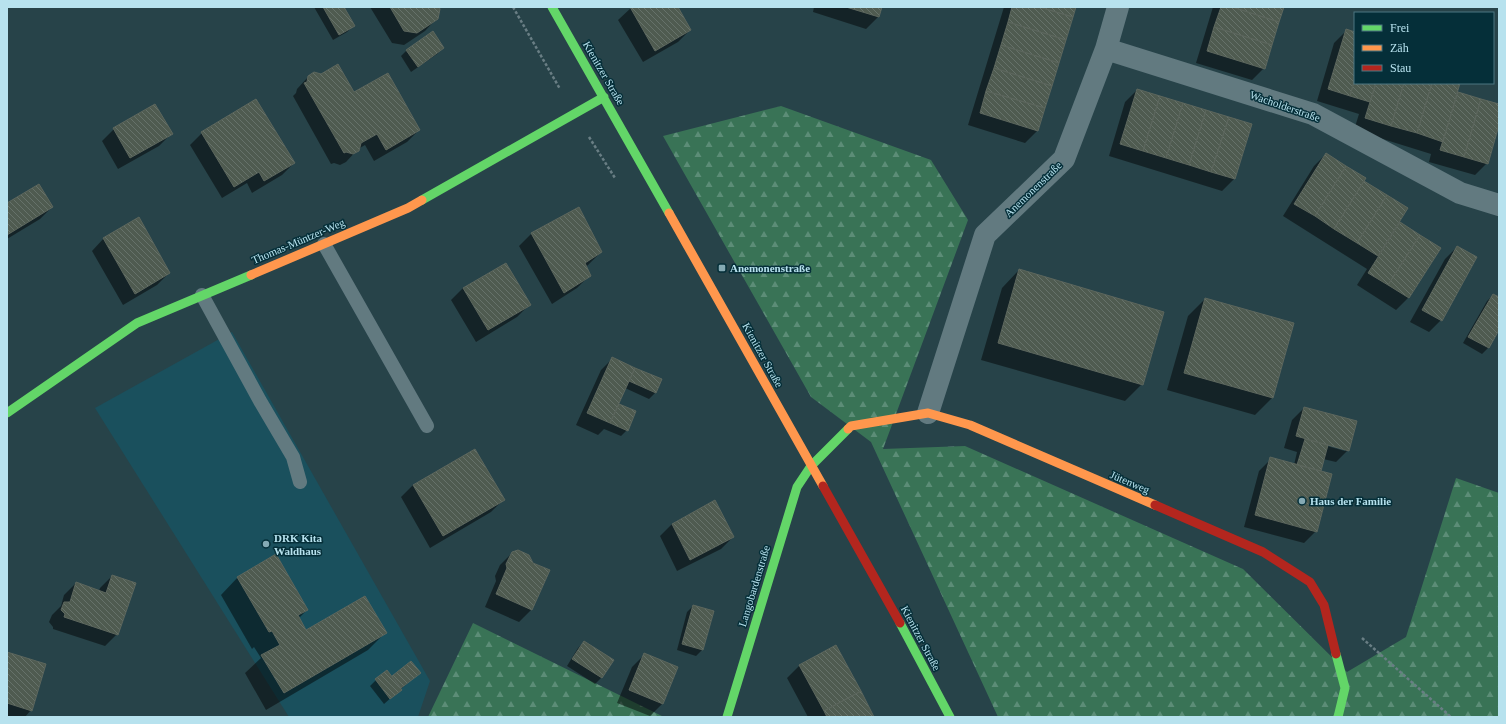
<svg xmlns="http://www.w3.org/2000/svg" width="1506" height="724" font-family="'Times New Roman',serif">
  <defs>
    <pattern id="forest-firs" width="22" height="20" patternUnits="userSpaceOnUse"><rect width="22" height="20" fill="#397356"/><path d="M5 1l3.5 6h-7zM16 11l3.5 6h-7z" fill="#5c8d77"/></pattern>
    <pattern id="building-back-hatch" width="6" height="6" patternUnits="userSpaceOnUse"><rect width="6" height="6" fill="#4f5b50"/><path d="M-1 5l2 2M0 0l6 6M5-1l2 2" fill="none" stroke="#66726a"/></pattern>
  </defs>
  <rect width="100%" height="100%" fill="#274349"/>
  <path fill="#1a505d" d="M232,332L430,681L418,717H289L95,408Z"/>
  <path fill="url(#forest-firs)" d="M781,106L931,160L968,220L883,449L965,446L1243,569L1347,672L1406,637L1456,478L1499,493V717H998L871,442L811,397L663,136Z
    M473,623L664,717H428Z"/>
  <path fill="#0007" fill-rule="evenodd" d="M314,7H343L353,26L347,32L333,40Z
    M370,7H438L437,18L425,31L404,45L392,43Z
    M632,7H677L690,30L678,42L643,62L618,20Z
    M814,7H881L878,17L866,29L813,12Z
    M1004,7H1075L1037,131L1025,143L968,125Z
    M1213,7H1283L1264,68L1252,80L1196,63Z
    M1346,31L1355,33V83H1457L1456,93L1499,106V122L1487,163L1475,175L1429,162L1431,154L1354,130L1359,114L1317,101L1334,43Z
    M443,48L437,54L411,72L401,56L407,50Z
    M309,76L354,94L419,130L407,142L374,161L365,145L358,149L346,162L340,165L334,163L331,164L293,96L296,93L297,89Z
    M1137,90L1250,125L1234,179L1222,191L1109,156L1125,102Z
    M114,129L171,134L159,146L118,169L102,141Z
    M202,133L294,163L282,175L252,193L247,183L222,198L190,145Z
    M1326,154L1363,181L1398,222L1439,248L1408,298L1396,310L1357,285L1367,269L1283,216L1314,166Z
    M7,204L52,207L40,219L7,239Z
    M531,234L601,252L586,267L589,276L577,288L552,304L519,246Z
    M104,238L169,273L157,285L123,305L92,251Z
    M1457,247L1441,320L1429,332L1410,322L1445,259Z
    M1019,270L1142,384L1125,401L981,360L1002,288Z
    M463,288L529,305L517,317L476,342L451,300Z
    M1493,295L1499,299V328L1488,348L1482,354L1463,343L1487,301Z
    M1205,299L1293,324L1272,398L1255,415L1167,390L1188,316Z
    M613,358L660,380L655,393L649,399L625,388L616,408L620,405L627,430L621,436L604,429L598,435L576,425L601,370Z
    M1304,408L1348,450L1336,462L1323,459L1320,472L1316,531L1304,543L1244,527L1259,471L1271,459L1294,465L1297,452L1284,448L1292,420ZM1327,444L1346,449L1345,451L1327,446Z
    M413,485L503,500L491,512L430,548L401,497Z
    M715,501L733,537L721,549L677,571L660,536L672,524Z
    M512,553L549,570L531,610L519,622L485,607L496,581L495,576L500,565Z
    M112,576L117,634L105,646L53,629V627L49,622L52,615L61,606L64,595L76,583L99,591L100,588Z
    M238,577L307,610L299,618L306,631L385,633L368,650L266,710L245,673L261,658L254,647L252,649L221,595Z
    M693,606L712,612L702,650L696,656L677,650L687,612Z
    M584,642L613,660L601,678L595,684L567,666L578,648Z
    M835,647L873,717H808L787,678L799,666Z
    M7,653L31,710L25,717H7Z
    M644,655L676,668L662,704L650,716L617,703L632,667Z
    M411,662L419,673L384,704L370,686L376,680L392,677Z"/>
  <path fill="url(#building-back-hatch)" stroke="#5c665d" d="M323,7H344L355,26L339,35Z
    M390,7H439L440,9L438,19L417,33L404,31Z
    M630,7H678L691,30L655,51Z
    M846,7H882L879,17Z
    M1012,7H1039L1073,17L1066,40L1008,22Z
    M1039,7H1076L1073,17Z
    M1221,7H1232L1279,22L1272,45L1214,27Z
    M1232,7H1284L1279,22Z
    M1008,22L1066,40L1059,63L1001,45Z
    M1214,27L1272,45L1265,69L1207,51Z
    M1346,29L1355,32V78L1350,96L1328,89Z
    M433,31L444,48L418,67L406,50Z
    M1001,45L1059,63L1052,86L994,68Z
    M338,64L354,92L388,73L420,130L386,150L377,134L361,143L359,151L353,154L346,152L344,153L304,83L307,82L308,76L314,72L321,74Z
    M994,68L1052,86L1045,108L986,91Z
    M1355,78V83H1376L1370,102L1350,96Z
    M1376,83H1404L1391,126L1365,118Z
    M1404,83H1432L1417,133L1391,126Z
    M1432,83H1460L1443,142L1417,133Z
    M1137,89L1160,96L1143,151L1120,144Z
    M986,91L1045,108L1038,131L980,113Z
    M1458,92L1481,99L1464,157L1440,150Z
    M1160,96L1183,103L1166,158L1143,151Z
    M256,99L295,163L264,181L259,172L234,187L201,132Z
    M1481,99L1499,104V125L1488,164L1464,157Z
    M1183,103L1206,110L1189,165L1166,158Z
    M155,104L173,134L130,158L113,128Z
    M1206,110L1229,117L1211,172L1189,165Z
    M1229,117L1252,124L1235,179L1211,172Z
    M1326,153L1346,166L1315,216L1294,204Z
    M1346,166L1366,178L1334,229L1315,216Z
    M1364,181L1387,195L1357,243L1334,229Z
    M39,184L53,207L7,235V203Z
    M1387,195L1408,208L1378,256L1357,243Z
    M579,207L602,252L585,263L591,276L564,293L531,233Z
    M139,217L170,273L135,294L103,238Z
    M1400,222L1420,235L1388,285L1368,273Z
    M1420,235L1441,248L1409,298L1388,285Z
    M1457,246L1477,257L1442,321L1422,310Z
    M506,263L531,305L488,330L463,288Z
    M1019,269L1164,312L1143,385L998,343Z
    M1493,294L1499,297V330L1489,348L1468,337Z
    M1205,298L1294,323L1273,398L1184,373Z
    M612,357L635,368L610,423L587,413Z
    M635,368L662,379L656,393L629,381Z
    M619,404L636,411L628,431L610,423Z
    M1304,407L1357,421L1349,451L1296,436Z
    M1305,439L1328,445L1321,471L1297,465Z
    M475,449L505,500L443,536L413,485Z
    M1270,457L1332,474L1317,532L1255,515Z
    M715,500L734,537L690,560L672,524Z
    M518,550L529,555L533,563L550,570L532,610L496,594L507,568L506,564L512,552Z
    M276,554L308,610L298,615L306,630L365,596L387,633L284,693L261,655L280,645L272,631L269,632L237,577Z
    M112,575L136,583L118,635L64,617L65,614L61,610L64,602H70L76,582L106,593Z
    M693,605L714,611L703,650L682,644Z
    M584,641L614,660L602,678L572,659Z
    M836,645L861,691L824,711L799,665Z
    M7,652L46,664L32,711L7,703Z
    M644,653L678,667L663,704L629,690Z
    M411,661L421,673L401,688L392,676Z
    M387,670L402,690L390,699L375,679Z
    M861,691L874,717H827L824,711Z"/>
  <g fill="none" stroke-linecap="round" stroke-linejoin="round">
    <path stroke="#697e84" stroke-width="2.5" stroke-dasharray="3 2" stroke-linecap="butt" d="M513,7L560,89
      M589,137L615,178
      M1362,638L1451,717"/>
    <path stroke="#627a80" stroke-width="14" d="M324,244L427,426
      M202,295L260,401L293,457L300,482"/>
    <path stroke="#627a80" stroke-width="22" d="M1106,49L1313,114L1460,193L1499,205
      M928,413L985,235L1064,159L1106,49L1118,7"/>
    <path stroke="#63d668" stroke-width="9" d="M552,7L669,213
      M422,200L604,97
      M7,413L137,323L251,275
      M900,623L950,717
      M1336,654L1345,688L1338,717
      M727,717L797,487L811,466L848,429"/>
    <path stroke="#ff974d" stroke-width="9" d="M669,213L823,486
      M251,275L408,208L422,200
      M848,429L851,426L928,413L970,425L1155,505"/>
    <path stroke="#b3261e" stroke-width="9" d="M823,486L900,623
      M1155,505L1263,552L1310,582L1324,605L1336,654"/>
  </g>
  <g fill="#85aab4" stroke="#052f39" stroke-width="1.5">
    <rect x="718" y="264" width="8" height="8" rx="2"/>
    <circle cx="1302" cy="501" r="4"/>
    <circle cx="266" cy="544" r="4"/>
  </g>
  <g text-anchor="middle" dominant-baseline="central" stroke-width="3" stroke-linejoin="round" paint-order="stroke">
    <g font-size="11" fill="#b7e2ee" stroke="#052f39">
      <text transform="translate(604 73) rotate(60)">Kienitzer Straße</text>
      <text transform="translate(1285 106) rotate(19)">Wacholderstraße</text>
      <text transform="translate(1033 189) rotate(-44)">Anemonenstraße</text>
      <text transform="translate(298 241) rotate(-23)">Thomas-Müntzer-Weg</text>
      <text transform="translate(763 355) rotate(61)">Kienitzer Straße</text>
      <text transform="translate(1130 482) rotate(23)">Jütenweg</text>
      <text transform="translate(754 586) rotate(-73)">Langobardenstraße</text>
      <text transform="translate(921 638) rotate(62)">Kienitzer Straße</text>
    </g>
    <g font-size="11" font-weight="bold" fill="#b7e2ee" stroke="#052f39" text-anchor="start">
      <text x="730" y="268">Anemonenstraße</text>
      <text x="1310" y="501">Haus der Familie</text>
      <text x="274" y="538">DRK Kita<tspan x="274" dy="13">Waldhaus</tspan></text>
    </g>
  </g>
  <rect width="1506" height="724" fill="none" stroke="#b7e2ee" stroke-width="16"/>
  <rect x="1354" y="12" width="140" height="72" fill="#052f39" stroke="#4c7781"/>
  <rect x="1362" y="25" width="20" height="6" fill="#63d668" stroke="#4c7781"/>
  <text x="1390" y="32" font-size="12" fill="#b7e2ee">Frei</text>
  <rect x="1362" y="45" width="20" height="6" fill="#ff974d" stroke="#4c7781"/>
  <text x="1390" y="52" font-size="12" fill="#b7e2ee">Zäh</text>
  <rect x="1362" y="65" width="20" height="6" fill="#b3261e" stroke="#4c7781"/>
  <text x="1390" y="72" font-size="12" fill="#b7e2ee">Stau</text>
</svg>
